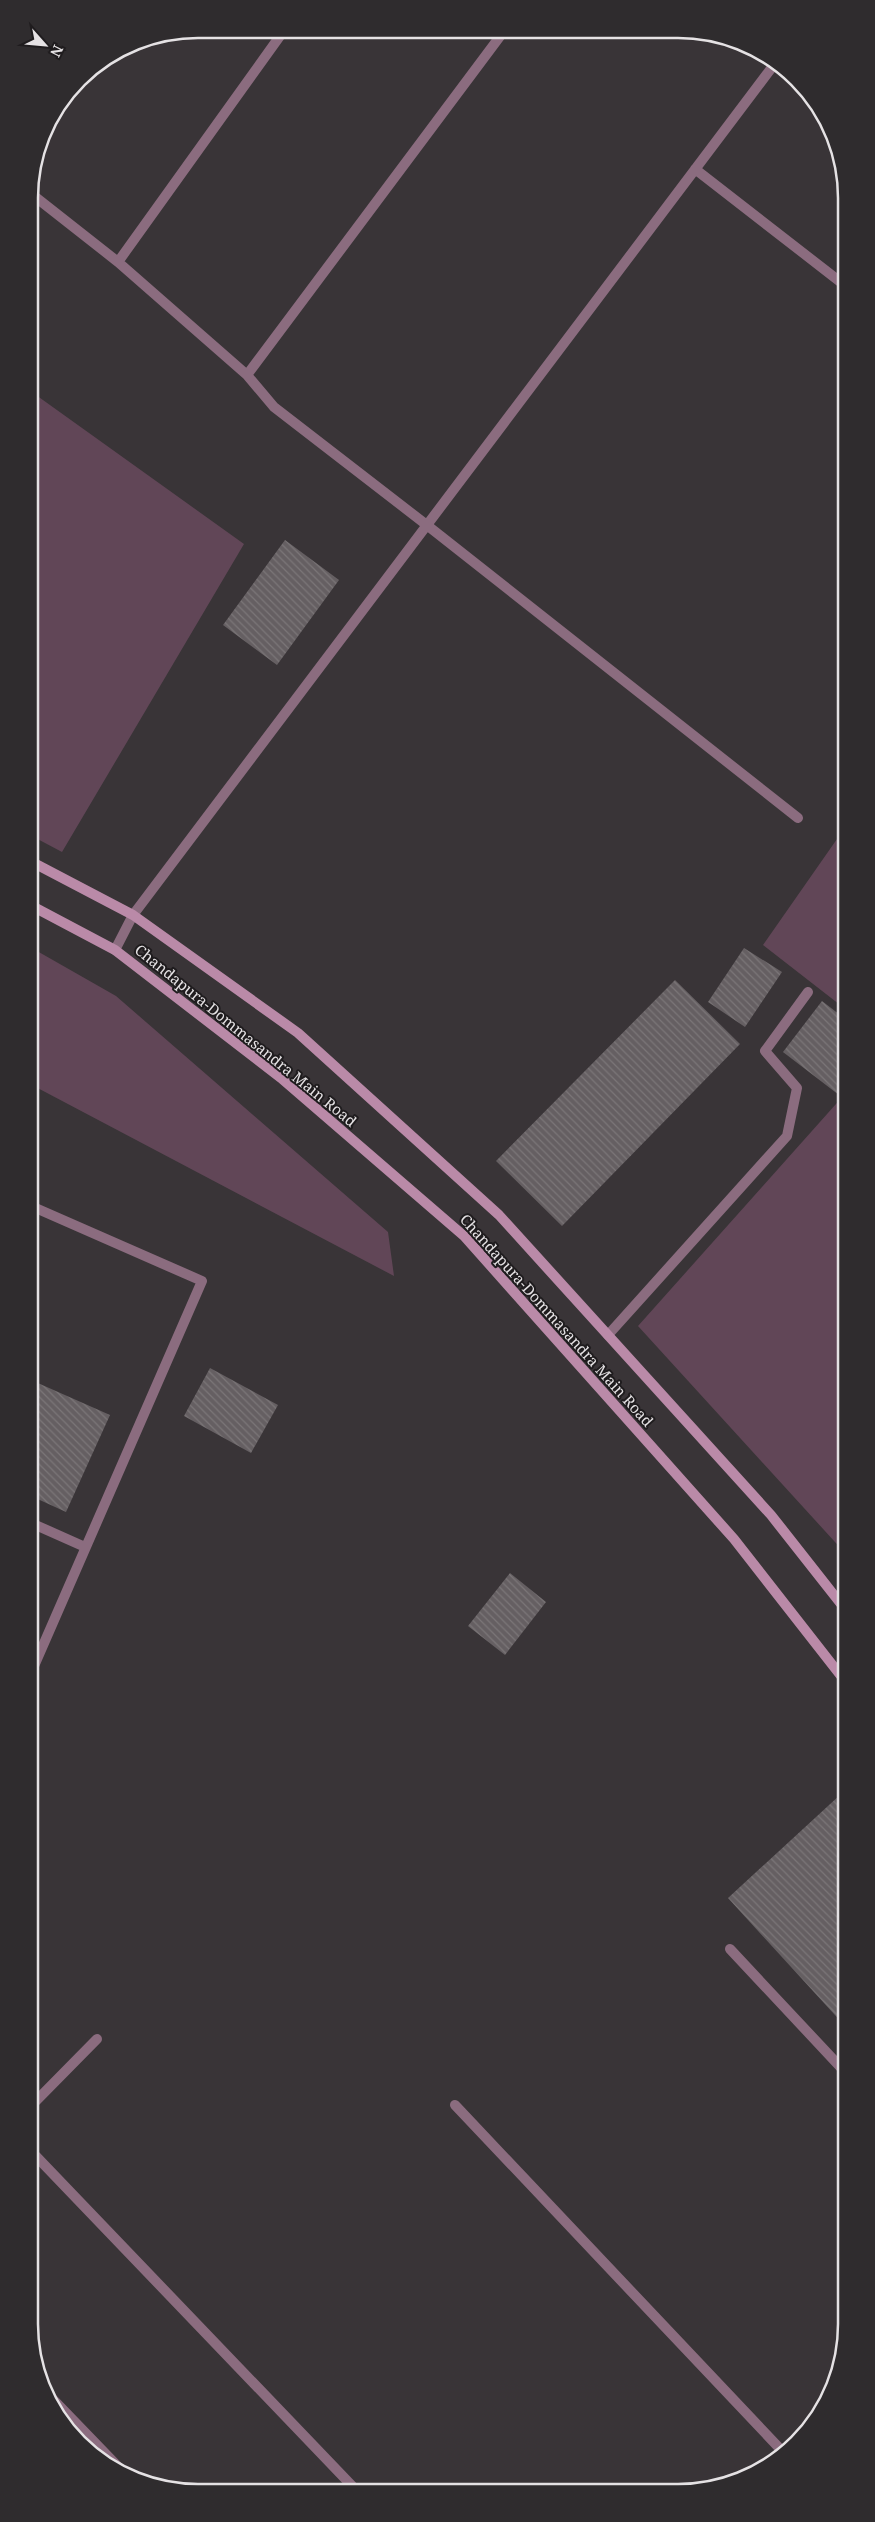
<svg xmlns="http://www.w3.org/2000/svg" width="875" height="2522" font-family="'Noto Serif',serif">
  <defs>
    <pattern id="building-back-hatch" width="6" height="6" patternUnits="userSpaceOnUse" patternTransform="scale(1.25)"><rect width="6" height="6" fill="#655f62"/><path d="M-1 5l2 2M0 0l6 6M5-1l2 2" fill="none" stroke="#7b7678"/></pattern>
  </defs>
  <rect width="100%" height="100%" fill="#393437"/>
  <path fill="#614657" d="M29,390L244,544L62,852L30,835Z
    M844,829V1008L763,945Z
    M30,947L116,996L388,1232L394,1276L30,1084Z
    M844,1095L845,1553L638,1326Z"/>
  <path fill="url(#building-back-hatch)" d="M285,540L339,580L277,665L223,625Z
    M744,948L782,972L745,1027L708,1002Z
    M675,980L740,1044L562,1226L496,1161Z
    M822,1001L844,1018V1088L839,1095L783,1052Z
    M210,1368L278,1405L251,1453L184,1416Z
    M31,1380L110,1415L66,1512L31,1496Z
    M510,1573L546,1602L505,1655L468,1626Z
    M841,1794L845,1799V2026L728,1898Z"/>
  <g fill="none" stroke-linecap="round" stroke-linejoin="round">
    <path stroke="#8b6c7f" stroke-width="10" d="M31,1206L202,1281L31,1673
      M31,1523L85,1547"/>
    <path stroke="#8b6c7f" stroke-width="10" d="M285,29L118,262L247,375L274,407L428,526L798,818
      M695,169L843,284
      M29,192L118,262
      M247,375L504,31
      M115,950L133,915L776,62
      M608,1335L787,1136L797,1088L765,1051L808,992
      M730,1949L846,2073
      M32,2105L97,2039
      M455,2105L784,2453
      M32,2152L356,2490
      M45,2391L129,2478"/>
    <path stroke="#ba8aa8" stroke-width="10" d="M30,861L133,915L298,1033L499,1215L771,1515L845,1609
      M30,905L115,950L281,1078L464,1236L734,1539L845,1681"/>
  </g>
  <g text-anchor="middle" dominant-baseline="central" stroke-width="4" stroke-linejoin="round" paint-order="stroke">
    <g font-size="15" fill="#e5e2e4" stroke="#1f1c1e">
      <text transform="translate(246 1035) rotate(39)">Chandapura-Dommasandra Main Road</text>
      <text transform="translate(557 1320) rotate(48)">Chandapura-Dommasandra Main Road</text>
    </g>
  </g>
  <path d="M0 0H875V2522H0ZM198 38H678A160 160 0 0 1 838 198V2324A160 160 0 0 1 678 2484H198A160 160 0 0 1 38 2324V198A160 160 0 0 1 198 38Z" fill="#2f2c2e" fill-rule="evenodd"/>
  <path fill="none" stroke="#e5e2e4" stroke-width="2.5" d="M198 38H678A160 160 0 0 1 838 198V2324A160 160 0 0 1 678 2484H198A160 160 0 0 1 38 2324V198A160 160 0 0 1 198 38Z"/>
  <g transform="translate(45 45) rotate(117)" stroke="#1f1c1e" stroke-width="4" paint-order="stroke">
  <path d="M0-4L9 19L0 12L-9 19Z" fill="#e5e2e4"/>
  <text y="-8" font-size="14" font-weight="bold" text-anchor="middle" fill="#e5e2e4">N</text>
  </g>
</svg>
